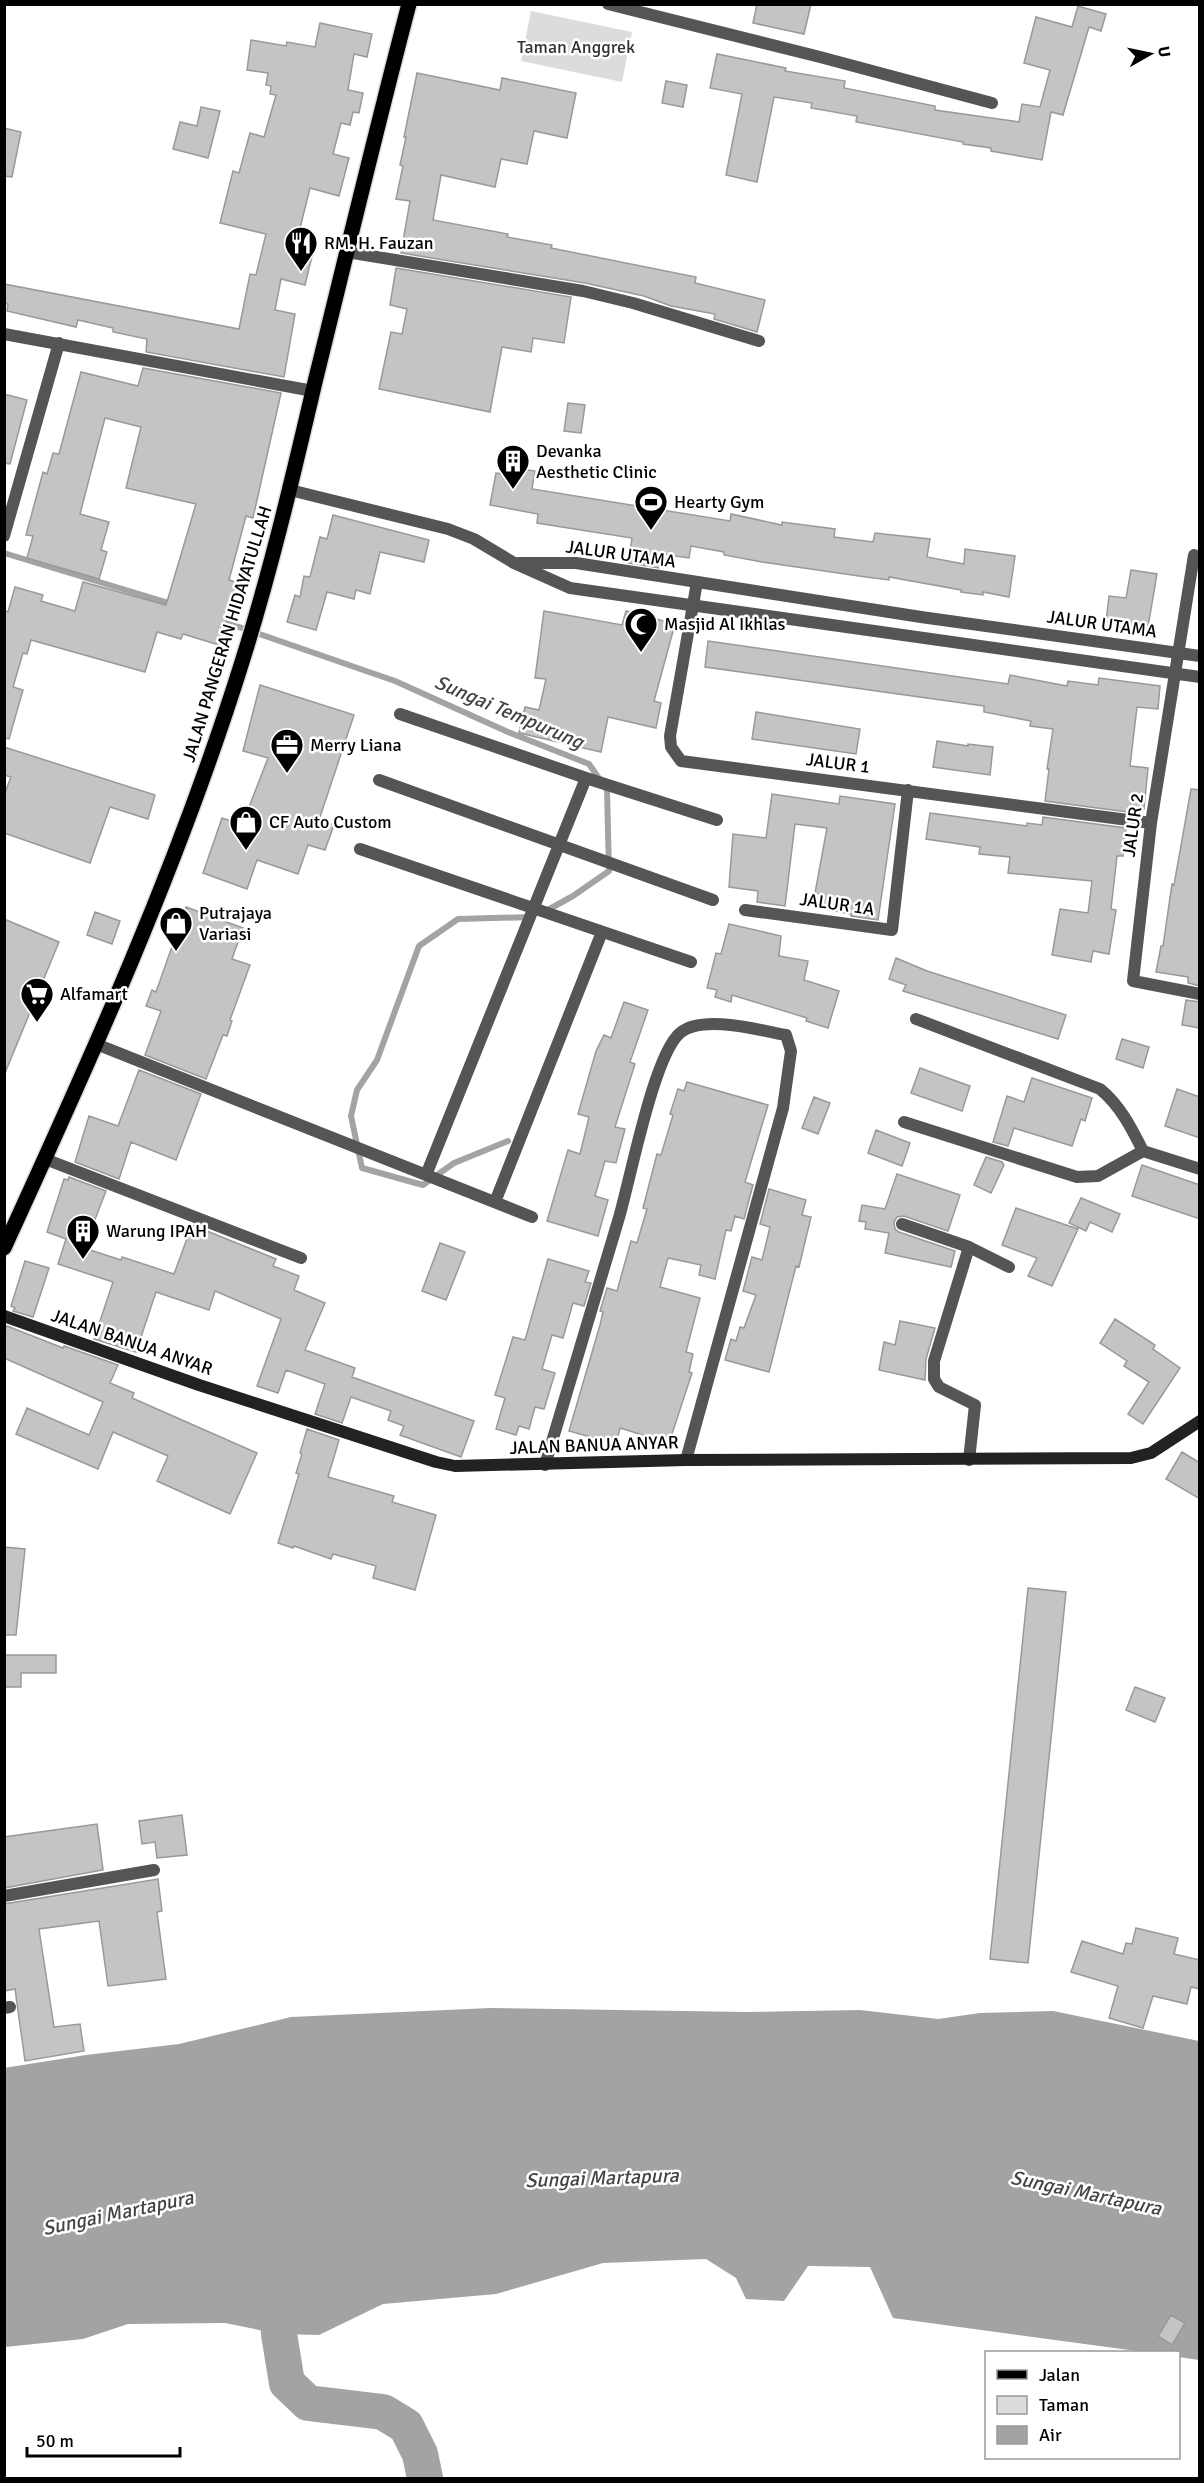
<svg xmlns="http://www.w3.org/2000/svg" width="1204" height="2483" font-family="Signika,sans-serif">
  <rect width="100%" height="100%" fill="#fff"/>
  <path fill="#dcdcdc" d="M531,11L632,32L622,82L521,61Z"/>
  <path fill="#a3a3a3" d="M490,2008L745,2012L860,2010L938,2019L980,2013L1053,2011L1199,2041V2360L1179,2357L1178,2352H1144L893,2318L870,2267L808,2266L784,2301L746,2299L736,2278L706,2259L603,2263L496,2294L383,2304L319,2335L279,2334L225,2323L128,2324L83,2339L5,2347L4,2068L86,2055L179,2044L291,2017Z"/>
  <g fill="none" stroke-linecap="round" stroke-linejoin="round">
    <path stroke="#a3a3a3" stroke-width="6" d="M4,553L172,604
      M219,620L395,681L508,732L589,764L607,790L609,871L573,896L544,912
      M508,1141L454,1163L423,1185L362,1168L351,1116L357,1090L377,1060L419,946L458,919L532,917"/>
    <path stroke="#a3a3a3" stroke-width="36" d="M276,2284L279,2334L287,2383L308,2403L383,2412L406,2426L420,2454L425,2478"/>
  </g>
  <path fill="#c4c4c4" stroke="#999" stroke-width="1.5" d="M757,4H811L804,34L753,23Z
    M1078,6L1106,14L1101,31L1089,27L1063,115L1051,112L1042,160L991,151V148L963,144V142L856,122L857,116L811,108L812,103L774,97L757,182L726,175L742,94L710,88L717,54L786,68L785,71L845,81L844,88L935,106V110L1019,122L1022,104L1040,107L1050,70L1024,63L1036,17L1072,27Z
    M320,23L372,34L367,57L354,54L348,90L363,93L359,113L353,112L350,125L341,123L333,154L349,158L339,196L310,188L296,244L314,248L305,285L281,279L275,310L295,314L284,377L146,352L147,339L113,332V328L78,320L76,327L7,311L8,304L4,303V284L239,329L250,274L256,275L266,234L220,223L233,171L239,173L250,133L264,137L276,95L270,94L271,86L266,85L268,73L247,70L251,40L286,46L287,42L315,47Z
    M417,73L500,90L502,78L576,93L567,138L534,131L527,164L501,159L495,187L441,175L433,220L508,234L507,237L552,245L551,248L696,277L695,283L765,300L757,332L714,319L715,314L671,306L644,296L585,283L401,253L410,201L396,199L403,166L400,165L406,137H404Z
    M666,81L687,85L683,107L662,103Z
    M201,107L220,111L208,158L173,149L180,122L197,126Z
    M4,128L21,132L12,177L4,176Z
    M396,268L571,297L564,343L533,338L531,352L502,347L490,412L379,389L391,332L402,334L407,309L390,305Z
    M143,368L281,393L253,518L246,516L229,580L239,583L219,645L183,634L181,639L157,632L145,672L31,640L27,654L23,653L13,687L23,690L9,739L4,738V610L8,612L15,587L43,595L41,601L75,611L83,582L166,605L196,504L126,488L141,427L105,418L80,514L109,522L101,550L107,552L99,579L27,558L33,536L26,535L43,472L47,474L53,453L59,454L81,372L138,386Z
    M4,394L27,400L10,464L4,463Z
    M568,403L585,405L581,433L564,431Z
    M505,466L535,471L532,489L730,521L731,514L782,525V522L835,529L834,537L873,542L875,533L930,539L927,557L964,564L965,549L1015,556L1009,597L983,592V595L961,592V590L889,577V580L866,577L762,562L724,555V552L691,546L689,558L661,554L659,568L628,563L632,538L537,523L538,514L490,505L496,473L504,474Z
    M333,515L429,540L424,562L380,552L370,594L356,590L354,599L327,592L316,630L287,622L295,595L300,597L304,576L310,577L320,537L327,539Z
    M1131,570L1157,574L1148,627L1106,622L1109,596L1126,598Z
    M544,611L622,625L626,611L675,624L654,701L661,703L656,728L608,717L601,752L519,733L525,707L539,710L546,679L535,678Z
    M708,641L1008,684L1010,675L1067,686L1068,681L1098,685L1099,678L1160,686L1158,709L1137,707L1130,766L1148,768L1144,809L1128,807L1127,812L1045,801L1049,769H1047L1053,729L1030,726L1031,721L984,712V706L705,667Z
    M260,685L354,715L319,820L334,825L325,850L308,845L298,874L257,860L247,889L203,873L222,818L242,825L268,758L243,751Z
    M756,712L860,729L856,754L752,739Z
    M937,741L968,746V744L993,747L990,775L933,767Z
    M4,747L155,795L148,819L110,807L90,863L4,833V795L11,777L4,775Z
    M1191,789L1200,790V986L1188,983V977L1156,972L1161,946H1163L1172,884L1174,885Z
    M772,794L839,804L840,796L895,804L878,920L851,916V914L819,908L822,895L815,893L827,828L795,824L785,906L757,902L758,891L729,887L733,834L766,838Z
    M930,813L1027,826V823L1042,825L1043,817L1126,828L1123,856H1117L1111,909L1116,910L1109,954L1093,951L1091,962L1052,955L1060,909L1088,913L1092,881L1008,873L1010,857L979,854L980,847L926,839Z
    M186,907L243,928L232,959L250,965L230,1020L232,1021L227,1036L223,1035L206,1079L145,1055L161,1011L146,1006L152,990L156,992Z
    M95,912L120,921L112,944L87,935Z
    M4,919L59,942L5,1073H4Z
    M729,924L781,936L779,956L808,961L804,980L839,991L828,1028L806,1021L807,1018L732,995L731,1002L715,997L717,990L707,988L716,953L721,954Z
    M896,958L927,971L1066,1015L1058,1039L903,991L906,985L889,979Z
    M1186,1000L1200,1002V1028L1182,1025Z
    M624,1002L648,1010L630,1062L635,1064L615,1127L625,1129L616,1163L605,1161L595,1196L608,1200L598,1236L547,1221L568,1150L580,1154L589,1117L578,1114L596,1051L604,1035L611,1038Z
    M1122,1039L1149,1047L1143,1068L1116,1059Z
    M920,1068L970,1086L962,1111L911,1093Z
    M139,1070L201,1094L176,1160L131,1142L119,1179L75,1162L89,1116L118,1126Z
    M1032,1078L1092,1098L1085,1121L1081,1119L1072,1146L1014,1128L1008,1146L993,1142L1007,1096L1024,1102Z
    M687,1082L768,1105L745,1182L753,1185L744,1219L735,1216L731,1231L726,1230L715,1279L699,1275L701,1265L668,1258L660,1287L700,1298L686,1352L693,1354L689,1372L692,1373L669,1443L620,1428L616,1444L569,1431L600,1325L603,1312L600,1311L607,1288L617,1291L631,1241L637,1243L647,1209L643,1208L657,1154L661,1155L673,1115L670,1114L678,1089L684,1091Z
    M1177,1089L1200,1097V1138L1165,1126Z
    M814,1097L830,1103L818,1134L802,1128Z
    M876,1130L910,1143L902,1166L868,1153Z
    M986,1157L1002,1162L1004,1165L991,1193L974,1185Z
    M1142,1165L1200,1185V1219L1132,1196Z
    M897,1174L960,1195L948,1231L904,1216L897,1217L894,1222L895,1229L899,1232L955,1251L951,1267L885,1253L889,1233L865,1229L866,1222L859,1221L862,1205L885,1209Z
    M69,1177L106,1191L84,1248L121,1260L122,1257L174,1274L192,1225L276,1259L273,1266L299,1276L294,1290L325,1303L305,1350L355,1368L352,1377L474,1421L461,1457L400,1435L404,1426L388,1420L391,1411L351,1397L342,1423L315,1414L325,1384L286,1370L278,1393L257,1386L281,1319L215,1291L209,1310L156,1292L136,1352L94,1339L113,1282L58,1264L66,1239L47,1232L64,1179L68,1180Z
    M769,1189L806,1200L802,1215L811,1217L799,1267L796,1266L769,1372L725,1360L731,1339L736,1341L740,1327L744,1328L756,1295L743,1291L752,1257L762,1260L770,1227L760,1224Z
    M1081,1198L1120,1214L1112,1232L1090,1222L1086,1231L1069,1223Z
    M1016,1208L1078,1229L1052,1286L1028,1276L1037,1258L1002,1245Z
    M440,1243L465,1252L446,1300L422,1291Z
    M548,1259L589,1271L585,1282L591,1283L584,1306L573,1303L563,1338L552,1335L542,1369L555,1373L544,1409L535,1407L529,1429L519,1426L516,1435L496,1429L505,1398L495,1395L513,1337L525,1340Z
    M25,1261L49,1268L33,1317L13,1311L15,1308L11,1306Z
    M1115,1319L1155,1345L1153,1349L1180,1368L1143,1424L1128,1414L1149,1382L1124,1366L1127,1361L1100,1343Z
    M900,1321L935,1328L926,1359L925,1380L879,1370L884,1342L895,1345Z
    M7,1326L63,1348L64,1346L118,1365L110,1383L134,1393L132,1398L257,1453L230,1514L157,1481L168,1456L113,1432L98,1469L16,1434L27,1408L89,1435L103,1402L4,1358V1332Z
    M307,1429L339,1440L328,1477L394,1496L392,1502L436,1515L415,1590L373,1578L376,1566L333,1554L331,1559L294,1546L293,1548L278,1543L299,1474L296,1473L302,1454L300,1453Z
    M1182,1452L1200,1463V1499L1166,1479Z
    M4,1547L25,1549L16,1635H4Z
    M1028,1588L1066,1592L1028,1963L990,1959Z
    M4,1655H56V1673H21V1687H4Z
    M1135,1687L1165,1698L1155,1722L1126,1710Z
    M182,1815L187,1855L157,1858L155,1842L142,1844L139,1821Z
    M97,1824L103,1870L4,1888V1837Z
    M158,1879L162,1911L157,1912L166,1979L108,1986L99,1921L39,1929L54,2027L80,2024L84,2051L25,2061L15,1989L4,1991V1904Z
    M1136,1928L1178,1938L1174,1954L1200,1960V1989L1191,1987L1187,2004L1153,1996L1143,2028L1109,2018L1118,1986L1071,1972L1082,1941L1123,1954L1126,1943L1132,1944Z
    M1171,2315L1185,2323L1172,2345L1158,2336Z"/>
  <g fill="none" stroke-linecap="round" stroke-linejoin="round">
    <defs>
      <path id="primary" d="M4,1248C92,1056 179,864 242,662C271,570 293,476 315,382C346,256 376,130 409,4"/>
    </defs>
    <use href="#primary" stroke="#dbdbdb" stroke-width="18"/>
    <path stroke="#555" stroke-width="12" d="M608,4L820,57L992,103
      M347,252L583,291L633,303L759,341
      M4,334L313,391
      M290,490L448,529L474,539L514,563L570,588L1200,677
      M4,536L59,343
      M1194,555L1151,823L1133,981L1200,994
      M518,563H576L921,617L1200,656
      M697,582L670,736L671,747L681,761L1151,823
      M400,714L586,778L717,820
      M379,780L713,900
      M360,849L691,962
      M745,910L892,930L908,790
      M916,1019L1100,1089C1120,1105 1132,1129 1143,1151L1200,1169
      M96,1044L532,1217
      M904,1122L1077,1177L1098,1176L1143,1151
      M45,1159L301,1258
      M426,1175L586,778
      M495,1202L602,932
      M902,1224L969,1247L1009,1267
      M969,1247L934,1361V1379L939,1387L975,1405L969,1460
      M545,1465C569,1383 594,1302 618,1221C630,1182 653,1056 680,1033C702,1014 759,1030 786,1035L791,1051L783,1108L686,1460
      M4,1896L154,1870
      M4,2008L10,2007"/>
    <path stroke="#222" stroke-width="12" d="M4,1316L199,1385L436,1462L455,1466L686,1460L1131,1458L1151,1453L1200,1421"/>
    <use href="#primary" stroke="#000" stroke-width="15"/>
  </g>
  <defs>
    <symbol id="restaurant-pin" viewBox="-11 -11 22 30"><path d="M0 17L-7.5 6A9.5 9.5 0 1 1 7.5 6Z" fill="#000" stroke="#fff"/><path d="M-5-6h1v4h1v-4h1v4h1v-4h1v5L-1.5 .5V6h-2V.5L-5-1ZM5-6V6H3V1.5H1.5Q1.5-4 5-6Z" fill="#fff"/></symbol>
    <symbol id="building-pin" viewBox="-11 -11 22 30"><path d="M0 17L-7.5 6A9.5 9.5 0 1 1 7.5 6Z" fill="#000" stroke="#fff"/><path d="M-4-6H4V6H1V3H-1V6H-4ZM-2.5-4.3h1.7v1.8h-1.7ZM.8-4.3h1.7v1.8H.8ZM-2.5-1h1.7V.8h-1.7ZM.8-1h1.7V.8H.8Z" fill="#fff"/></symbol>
    <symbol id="stadium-pin" viewBox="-11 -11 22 30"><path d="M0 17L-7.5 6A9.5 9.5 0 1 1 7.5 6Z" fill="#000" stroke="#fff"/><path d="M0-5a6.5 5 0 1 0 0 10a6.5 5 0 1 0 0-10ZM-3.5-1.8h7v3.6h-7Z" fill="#fff"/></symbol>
    <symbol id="mosque-pin" viewBox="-11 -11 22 30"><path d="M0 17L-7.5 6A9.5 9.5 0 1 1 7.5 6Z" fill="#000" stroke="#fff"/><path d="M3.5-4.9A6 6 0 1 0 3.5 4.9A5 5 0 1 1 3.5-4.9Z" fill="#fff"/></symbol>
    <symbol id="office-pin" viewBox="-11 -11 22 30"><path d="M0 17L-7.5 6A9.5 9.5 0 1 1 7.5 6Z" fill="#000" stroke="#fff"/><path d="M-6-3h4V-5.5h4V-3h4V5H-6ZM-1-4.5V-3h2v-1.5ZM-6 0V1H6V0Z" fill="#fff"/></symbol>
    <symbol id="shop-pin" viewBox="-11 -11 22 30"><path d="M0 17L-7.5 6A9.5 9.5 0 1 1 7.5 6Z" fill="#000" stroke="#fff"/><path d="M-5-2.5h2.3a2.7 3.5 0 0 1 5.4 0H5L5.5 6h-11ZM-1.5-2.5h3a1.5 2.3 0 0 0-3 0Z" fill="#fff"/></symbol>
    <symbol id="supermarket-pin" viewBox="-11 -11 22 30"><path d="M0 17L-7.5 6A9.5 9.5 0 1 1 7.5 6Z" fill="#000" stroke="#fff"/><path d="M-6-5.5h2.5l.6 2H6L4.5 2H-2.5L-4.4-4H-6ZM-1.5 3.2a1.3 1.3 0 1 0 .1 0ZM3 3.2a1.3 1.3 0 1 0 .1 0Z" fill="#fff"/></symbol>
  </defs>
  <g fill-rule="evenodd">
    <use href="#restaurant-pin" x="282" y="224" width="38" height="52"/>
    <use href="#building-pin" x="494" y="442" width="38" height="52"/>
    <use href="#stadium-pin" x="632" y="483" width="38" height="52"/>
    <use href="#mosque-pin" x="622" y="605" width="38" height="52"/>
    <use href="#office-pin" x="268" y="726" width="38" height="52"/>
    <use href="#shop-pin" x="227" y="803" width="38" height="52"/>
    <use href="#shop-pin" x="157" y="904" width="38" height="52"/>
    <use href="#supermarket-pin" x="18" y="975" width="38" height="52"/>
    <use href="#building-pin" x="64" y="1212" width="38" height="52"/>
  </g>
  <g text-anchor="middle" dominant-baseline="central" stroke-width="5" stroke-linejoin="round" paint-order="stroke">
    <g font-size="18" fill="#333" stroke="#fff">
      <text x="576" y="47">Taman Anggrek</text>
    </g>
    <g font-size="18" fill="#000" stroke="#fff" text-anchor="start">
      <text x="324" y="243">RM. H. Fauzan</text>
      <text x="536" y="451">Devanka<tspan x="536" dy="21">Aesthetic Clinic</tspan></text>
      <text x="674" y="502">Hearty Gym</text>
      <text x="664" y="624">Masjid Al Ikhlas</text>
      <text x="310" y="745">Merry Liana</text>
      <text x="269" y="822">CF Auto Custom</text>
      <text x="199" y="913">Putrajaya<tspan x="199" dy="21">Variasi</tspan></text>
      <text x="60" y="994">Alfamart</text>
      <text x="106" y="1231">Warung IPAH</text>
    </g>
    <g font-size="18" fill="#000" stroke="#fff">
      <text transform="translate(621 554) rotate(8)">JALUR UTAMA</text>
      <text transform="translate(1102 624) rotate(8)">JALUR UTAMA</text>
      <text transform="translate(227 634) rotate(-73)">JALAN PANGERAN HIDAYATULLAH</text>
      <text transform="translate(838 763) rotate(7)">JALUR 1</text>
      <text transform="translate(1133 825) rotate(-82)">JALUR 2</text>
      <text transform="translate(837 904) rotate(8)">JALUR 1A</text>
      <text transform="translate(132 1342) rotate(19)">JALAN BANUA ANYAR</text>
      <text transform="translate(594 1445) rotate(-2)">JALAN BANUA ANYAR</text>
    </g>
    <g font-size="20" font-style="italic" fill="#444" stroke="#fff">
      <text transform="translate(509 712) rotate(23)">Sungai Tempurung</text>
      <text transform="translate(602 2178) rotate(-2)">Sungai Martapura</text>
      <text transform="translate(1086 2193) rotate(12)">Sungai Martapura</text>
      <text transform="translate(118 2213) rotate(-12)">Sungai Martapura</text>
    </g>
  </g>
  <rect width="1204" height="2483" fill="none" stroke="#000000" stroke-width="12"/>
  <rect x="985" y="2351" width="195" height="108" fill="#ffffff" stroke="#999999" stroke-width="1.5"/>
  <rect x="997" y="2370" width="30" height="9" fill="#000000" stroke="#999999" stroke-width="1.5"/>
  <text x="1039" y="2381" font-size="18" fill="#000000">Jalan</text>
  <rect x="997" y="2396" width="30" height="18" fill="#dcdcdc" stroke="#999999" stroke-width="1.5"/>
  <text x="1039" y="2411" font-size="18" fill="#000000">Taman</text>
  <rect x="997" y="2426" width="30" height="18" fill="#a3a3a3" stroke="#999999" stroke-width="1.5"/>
  <text x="1039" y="2441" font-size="18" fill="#000000">Air</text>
  <g transform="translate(1150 54) rotate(81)" stroke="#ffffff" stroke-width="4.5" paint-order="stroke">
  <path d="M0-4.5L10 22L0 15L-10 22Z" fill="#000000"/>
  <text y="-9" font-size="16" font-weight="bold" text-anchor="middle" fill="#000000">U</text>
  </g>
  <path d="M27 2447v9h153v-9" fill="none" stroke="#000000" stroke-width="3"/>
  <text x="36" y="2447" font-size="18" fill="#000000" stroke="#ffffff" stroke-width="4.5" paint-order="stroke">50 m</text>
</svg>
